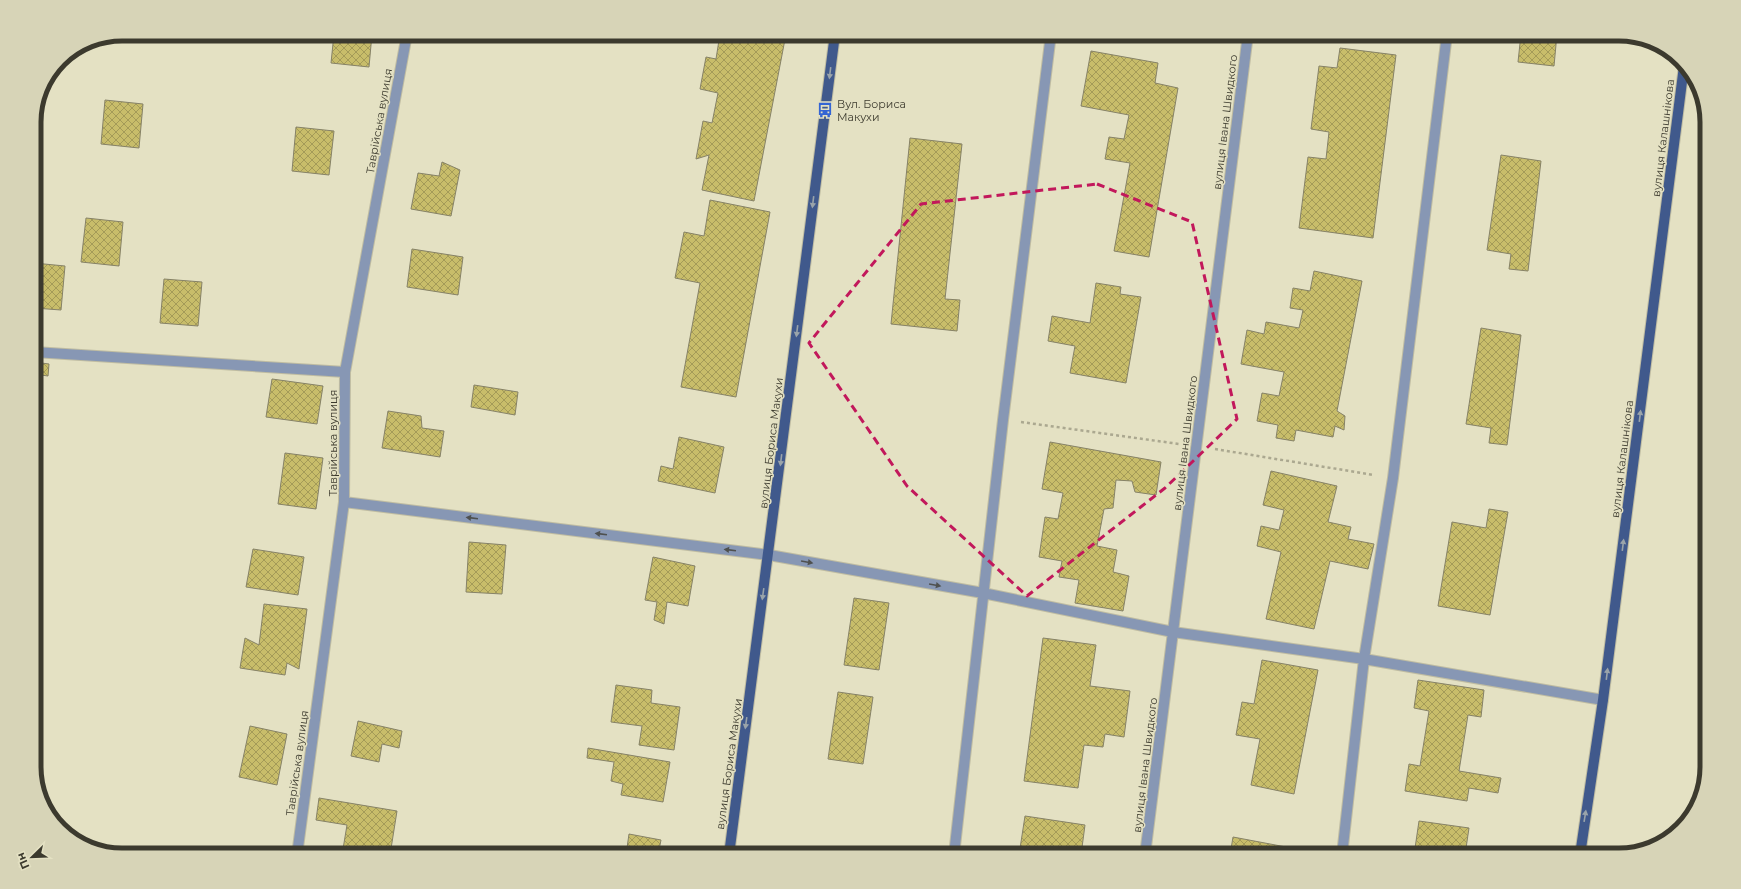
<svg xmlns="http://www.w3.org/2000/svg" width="1741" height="889" font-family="Montserrat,sans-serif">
  <defs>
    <pattern id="building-cross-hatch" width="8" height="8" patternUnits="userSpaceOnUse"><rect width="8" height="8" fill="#c8bd6a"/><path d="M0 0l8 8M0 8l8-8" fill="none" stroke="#a49b58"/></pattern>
  </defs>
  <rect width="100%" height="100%" fill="#e4e1c3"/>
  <path fill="url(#building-cross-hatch)" stroke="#868267" d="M334,34H372L369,67L331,63Z
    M519,34H557L556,40L518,38Z
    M720,34H786L754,201L702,190L709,155L696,159L703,121L712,123L718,93L700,89L706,57L716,59Z
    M1521,34H1557L1554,66L1518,62Z
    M1340,48L1396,55L1373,238L1299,228L1308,157L1326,159L1329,132L1311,129L1319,66L1337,68Z
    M1091,51L1158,63L1155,83L1178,88L1149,257L1114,251L1130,163L1105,159L1109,137L1124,139L1129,115L1081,106Z
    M105,100L143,104L139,148L101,144Z
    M296,127L334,131L329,175L292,171Z
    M910,138L962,144L945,299L960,300L957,331L891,324Z
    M1501,155L1541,161L1528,271L1509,269L1511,254L1487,250Z
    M442,162L460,170L451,216L411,209L418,173L439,176Z
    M710,200L770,212L736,397L681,387L700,283L675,278L684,232L704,236Z
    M86,218L123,222L119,266L81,262Z
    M412,249L463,257L458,295L407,287Z
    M34,263L65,266L61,310L34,308Z
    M1314,271L1362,281L1337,411L1345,416L1344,430L1335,426L1333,437L1296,430L1294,441L1276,438L1278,425L1257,421L1262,393L1279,396L1284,372L1241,364L1247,330L1264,334L1266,322L1299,328L1303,310L1290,308L1293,288L1310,291Z
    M164,279L202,282L198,326L160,323Z
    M1096,283L1121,287L1120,294L1141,297L1126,383L1070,373L1075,346L1048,341L1052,316L1090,323Z
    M1481,328L1521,335L1507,445L1489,443L1491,428L1466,424Z
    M34,362L49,364L48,376L34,374Z
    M272,379L323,386L317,424L266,417Z
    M474,385L518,392L515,415L471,407Z
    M388,411L421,416L422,428L444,431L440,457L382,448Z
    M679,437L724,447L715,493L658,481L661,466L673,469Z
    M1050,442L1161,462L1156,495L1135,492L1132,481L1116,480L1113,508L1104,509L1097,546L1117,550L1113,572L1129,576L1123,611L1075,603L1079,580L1059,577L1062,561L1039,557L1045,517L1058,519L1063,493L1042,489Z
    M285,453L323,458L316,509L278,504Z
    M1271,471L1337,486L1328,522L1351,527L1348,539L1374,544L1368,569L1330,561L1314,629L1266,619L1281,552L1257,546L1261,526L1279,530L1284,510L1263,505Z
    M1489,509L1508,512L1490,615L1438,606L1452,522L1486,528Z
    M469,542L506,545L502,594L466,592Z
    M253,549L304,557L298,595L246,587Z
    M653,557L695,566L688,606L667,602L664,624L654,620L657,602L645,600Z
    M854,598L889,603L879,670L844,665Z
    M264,604L307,609L299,669L287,663L285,675L240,668L245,638L259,645Z
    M1043,638L1096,645L1090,686L1130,691L1124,737L1105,734L1103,747L1084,745L1078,788L1024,781Z
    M1262,660L1318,670L1294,794L1251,785L1260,739L1236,735L1242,702L1254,704Z
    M1418,680L1484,690L1481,717L1468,715L1459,771L1501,778L1498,793L1469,788L1467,801L1405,791L1409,764L1420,766L1429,711L1414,708Z
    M616,685L652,690L651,703L680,707L674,750L639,745L642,726L611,722Z
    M838,692L873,697L863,764L828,759Z
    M358,721L402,731L399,748L382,744L379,762L351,756Z
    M250,726L287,734L277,785L239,777Z
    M588,748L670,762L663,802L621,795L623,784L611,781L614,762L587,758Z
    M319,798L397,811L390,855H342L347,825L316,820Z
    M1025,816L1085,825L1081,855H1019Z
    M1419,821L1469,828L1465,855H1414Z
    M629,834L661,840L658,855H626Z
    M1233,837L1286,847L1285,855H1230Z"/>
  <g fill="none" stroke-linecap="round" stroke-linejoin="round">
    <defs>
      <path id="minor" d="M34,352L345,372
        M344,502L769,555L983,593L1173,632L1364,659L1603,700
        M297,855L344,502L345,372L407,34
        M954,855L1003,420L1051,34
        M1145,855L1248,34
        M1342,855L1364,659L1393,478L1447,34"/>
      <path id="major" d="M729,855L835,34
        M1580,855L1603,700L1684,66"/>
    </defs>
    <use href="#minor" stroke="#bfbca2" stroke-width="12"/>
    <use href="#major" stroke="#bfbca2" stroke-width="12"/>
    <path stroke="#aba890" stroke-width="2.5" stroke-dasharray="3 3" stroke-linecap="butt" d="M1021,422L1179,444
      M1215,449L1374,475"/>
    <use href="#minor" stroke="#8797b4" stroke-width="10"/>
    <use href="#major" stroke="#40598c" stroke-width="10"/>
  </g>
  <defs><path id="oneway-solid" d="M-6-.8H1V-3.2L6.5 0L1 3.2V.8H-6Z"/></defs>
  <g fill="#9aa4aa">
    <use href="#oneway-solid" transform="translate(830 73) rotate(97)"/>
    <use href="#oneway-solid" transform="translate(813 202) rotate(97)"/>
    <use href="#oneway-solid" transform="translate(797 331) rotate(97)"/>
    <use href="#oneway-solid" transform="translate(1640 416) rotate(-83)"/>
    <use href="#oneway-solid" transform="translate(781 460) rotate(97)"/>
    <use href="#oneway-solid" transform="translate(1623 545) rotate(-83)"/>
    <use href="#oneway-solid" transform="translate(763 594) rotate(98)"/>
    <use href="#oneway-solid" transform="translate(1607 674) rotate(-83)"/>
    <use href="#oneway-solid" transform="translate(746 723) rotate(98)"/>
    <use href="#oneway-solid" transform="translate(1585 816) rotate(-81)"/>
  </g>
  <g fill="#4f5150">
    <use href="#oneway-solid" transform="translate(472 518) rotate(-173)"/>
    <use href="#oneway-solid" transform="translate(601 534) rotate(-173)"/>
    <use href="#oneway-solid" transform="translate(730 550) rotate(-173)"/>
    <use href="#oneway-solid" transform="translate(807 562) rotate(10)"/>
    <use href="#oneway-solid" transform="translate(935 585) rotate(10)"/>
  </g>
  <path fill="none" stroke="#c2185b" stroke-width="3" stroke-dasharray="8 5" stroke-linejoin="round" d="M1097,184L1192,222L1237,419L1165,488L1027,596L907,486L809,343L921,204Z"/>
  <defs>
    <symbol id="bus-bare" viewBox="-9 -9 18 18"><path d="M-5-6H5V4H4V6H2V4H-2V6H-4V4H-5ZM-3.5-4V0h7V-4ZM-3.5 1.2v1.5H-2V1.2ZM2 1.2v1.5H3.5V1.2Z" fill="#3465d4" stroke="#e4e1c3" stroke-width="2.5" paint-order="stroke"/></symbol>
  </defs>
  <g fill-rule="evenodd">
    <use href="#bus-bare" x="814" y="99" width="22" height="22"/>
  </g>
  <g text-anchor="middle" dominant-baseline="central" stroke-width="3" stroke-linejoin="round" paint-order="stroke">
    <g font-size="11" fill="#3c3a2e" stroke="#e4e1c3" text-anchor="start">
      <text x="837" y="104">Вул. Бориса<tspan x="837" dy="13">Макухи</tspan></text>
    </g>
    <g font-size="11" fill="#3c3a2e" stroke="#e4e1c3">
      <text transform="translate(379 121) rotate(-80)">Таврійська вулиця</text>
      <text transform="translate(1225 122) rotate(-83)">вулиця Івана Швидкого</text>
      <text transform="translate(1663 138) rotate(-83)">вулиця Калашнікова</text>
      <text transform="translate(333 443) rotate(-90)">Таврійська вулиця</text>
      <text transform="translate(771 443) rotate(-83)">вулиця Бориса Макухи</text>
      <text transform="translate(1185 443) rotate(-83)">вулиця Івана Швидкого</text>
      <text transform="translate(1622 459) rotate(-83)">вулиця Калашнікова</text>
      <text transform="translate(297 763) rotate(-82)">Таврійська вулиця</text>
      <text transform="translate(729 764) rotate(-82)">вулиця Бориса Макухи</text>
      <text transform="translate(1145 765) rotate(-83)">вулиця Івана Швидкого</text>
    </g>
  </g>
  <path d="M0 0H1741V889H0ZM122 41H1619A81 81 0 0 1 1700 122V767A81 81 0 0 1 1619 848H122A81 81 0 0 1 41 767V122A81 81 0 0 1 122 41Z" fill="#d7d4b7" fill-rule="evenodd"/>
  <path fill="none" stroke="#3c3a2e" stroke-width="5" d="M122 41H1619A81 81 0 0 1 1700 122V767A81 81 0 0 1 1619 848H122A81 81 0 0 1 41 767V122A81 81 0 0 1 122 41Z"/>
  <g transform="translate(32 857) rotate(247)" stroke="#e4e1c3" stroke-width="3" paint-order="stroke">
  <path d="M0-3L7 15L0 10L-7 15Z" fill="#3c3a2e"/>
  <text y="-6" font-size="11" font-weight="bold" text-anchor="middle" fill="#3c3a2e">Пн</text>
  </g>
</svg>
